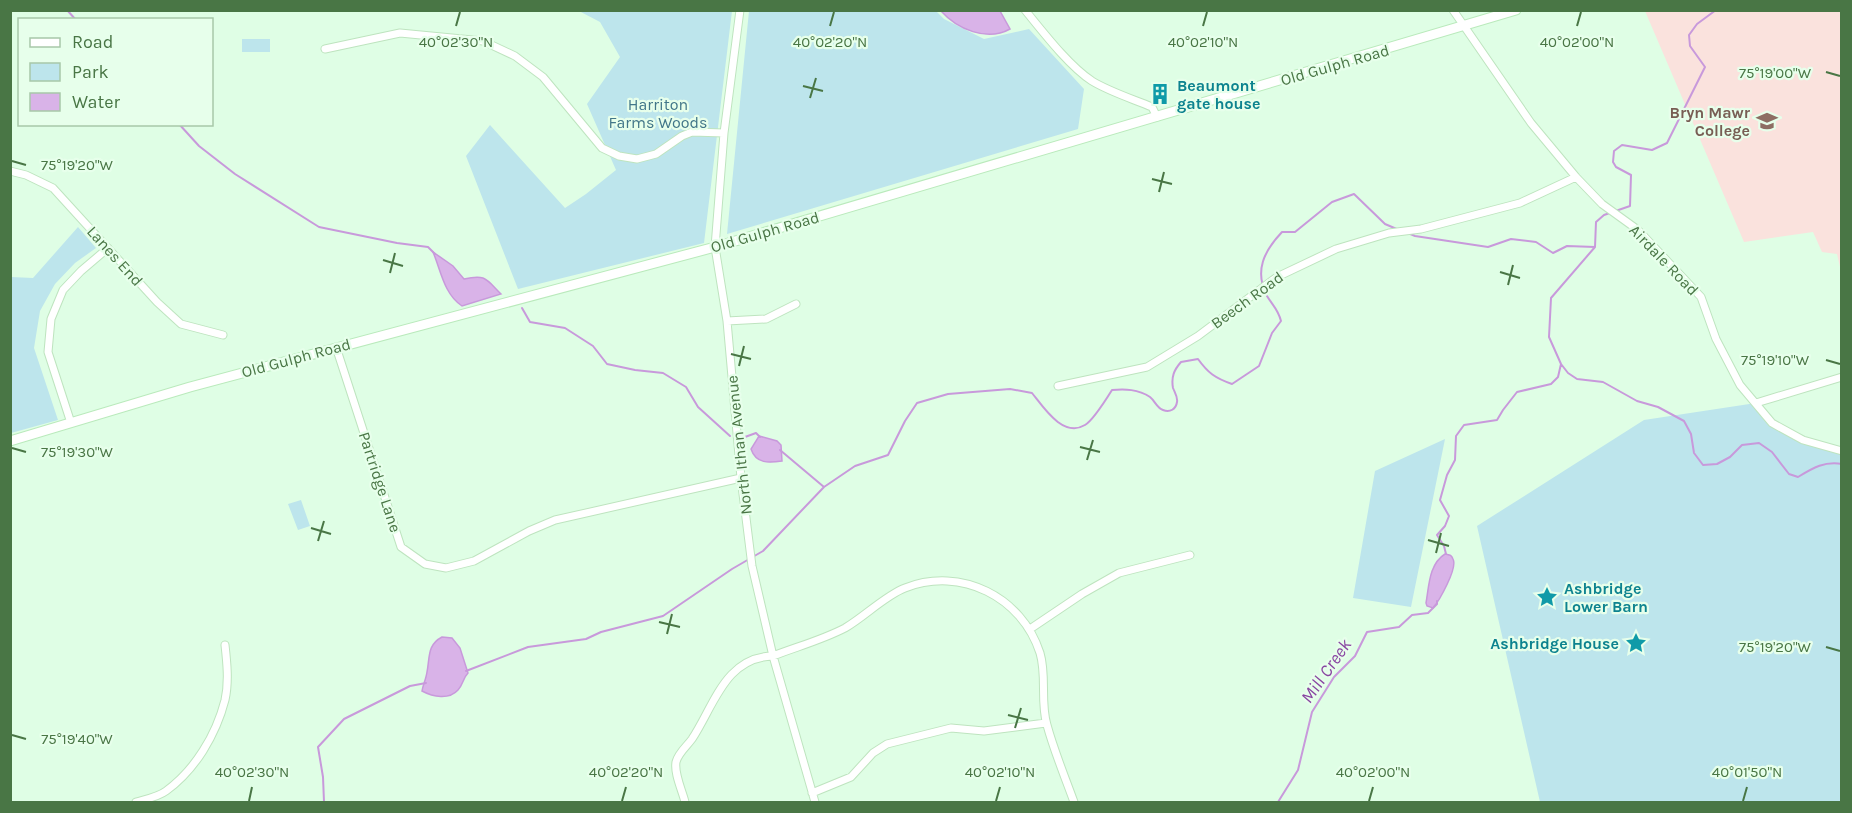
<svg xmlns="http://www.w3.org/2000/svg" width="1852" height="813" font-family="Karla,sans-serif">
  <rect width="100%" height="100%" fill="#dffee5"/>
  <path fill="#fae2dd" d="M1645,11H1841V271L1837,254L1822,252L1813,232L1744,242Z"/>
  <path fill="#bde5ec" d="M579,11H732L704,243L518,289L466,156L490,125L565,208L586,194L616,170L587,104L620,57L600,22Z
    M749,11H936L944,19L984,39L1029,29L1084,89L1078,129L727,234Z
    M242,39H270V52H242Z
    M78,227L96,248L75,263L55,284L40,311L34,348L58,420L11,433V277L33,278Z
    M1756,403L1772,424L1803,440L1841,451V802H1540L1477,526L1644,420Z
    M1445,439L1411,607L1353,598L1375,471Z
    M301,500L310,526L298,530L288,504Z"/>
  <path fill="#d9b3e8" stroke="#c899db" stroke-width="1.5" d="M941,11H1000L1010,29C987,42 957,29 941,11Z
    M433,252L453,266L464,279C486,274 486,279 501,294L462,306C444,294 441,271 433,252Z
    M759,436L777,441L781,445L782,461C769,463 756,464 751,449Z
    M1445,554C1449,555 1451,554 1453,559C1458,568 1439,601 1433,608L1427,606L1426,603C1429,586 1429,564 1445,554Z
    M442,637L452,638L460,648L468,673C463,678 463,685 458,690C449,700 433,697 422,691C423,685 426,679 427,672C430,657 427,645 442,637Z"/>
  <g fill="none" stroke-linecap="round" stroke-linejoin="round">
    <path stroke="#c899db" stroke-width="2" d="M67,10L76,20
      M179,124L199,146L235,174L319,227L397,243L428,247L435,254
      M1408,233L1415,236L1488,247L1511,239L1536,242L1553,253L1567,246L1595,247
      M522,308L530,322L565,328L593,346L607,364L635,370L663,373L686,387L698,407L730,436
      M1561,364L1568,373L1577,379L1603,382L1637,401L1658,407L1684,421L1691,434L1694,453L1703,465L1717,464L1730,457L1742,445L1759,443L1772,452L1789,474L1798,477C1813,468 1824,461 1842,464
      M745,437L756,433L760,437
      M780,450L824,487
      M1446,554L1444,546L1437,535L1445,526L1449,516L1440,500L1447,475L1455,460L1456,436L1464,425L1497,420L1503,410L1517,392L1551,384L1558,377L1561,364L1549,337L1551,298L1595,247L1596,222L1604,215L1630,206L1631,175L1616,167L1613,162L1614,151L1622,145L1652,150L1667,143L1705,67L1690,46L1689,35L1697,24L1716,10
      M466,671L528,647L586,639L601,632L663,616L732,569L763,551L824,487L855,466L888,455L905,421L917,403L948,394L1010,389L1032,393C1044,408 1063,438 1085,425C1092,421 1107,398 1112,390C1125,389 1138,389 1150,397C1155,401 1157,408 1163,410C1170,413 1176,409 1177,402C1178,397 1175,393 1173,388C1171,377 1174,370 1181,362L1198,359C1208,373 1215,378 1232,384L1259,366L1272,333L1281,321C1278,309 1273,306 1267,296C1254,271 1264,251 1282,232H1295L1332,202L1354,194L1385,224L1399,230
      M324,802L323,777L318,747L344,719L410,686L426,683
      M1278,802L1298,770L1312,712L1334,677L1355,656L1367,632L1399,627L1412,615L1428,613L1437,604V601"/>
    <defs>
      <path id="street" d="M740,10L724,133L715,247L727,321L741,478L752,566L773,656L815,802
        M1025,10C1043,32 1069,66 1092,81C1110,92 1133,99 1152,107L1157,117
        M1453,10L1531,123L1576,177L1602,204L1638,230L1701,297L1716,339L1740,385L1772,423L1803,440L1842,451
        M325,49L400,33L483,41L515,56L543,77L602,148L619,156L637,159L656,154L682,136L692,132L724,133
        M10,171L26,175L53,188L157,302L181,324L223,335
        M727,321L766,319L796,304
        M336,347L401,547L425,564L446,568L474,561L529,531L555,520L741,478
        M1058,386L1147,367L1198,336L1277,277L1336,249L1389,233L1421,229L1520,203L1576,177
        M1756,403L1842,377
        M71,423L48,352L51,319L63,290L81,271L108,248
        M1030,629L1082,594L1119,573L1190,555
        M812,793L851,777L873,753L887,744L951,728L984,731L1046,723
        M136,802C146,799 158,797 166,791C195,770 216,735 225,700C229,682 227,663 225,645
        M685,802C682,790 674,774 676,762C678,753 687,746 692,739C714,706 725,657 773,656C796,647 822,640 845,628C864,617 886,595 905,588C961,566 1022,597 1040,653C1047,676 1040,702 1047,725C1054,751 1065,777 1074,802"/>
      <path id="secondary" d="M10,441L190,387L715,247L1516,10"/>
    </defs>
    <use href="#street" stroke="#bee4bf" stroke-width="9"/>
    <use href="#secondary" stroke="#baeabc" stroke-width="11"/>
    <use href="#street" stroke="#fff" stroke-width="7"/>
    <use href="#secondary" stroke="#fff" stroke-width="9"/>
  </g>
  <path fill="none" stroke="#497645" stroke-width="2" d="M456,26L460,12M830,26L834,12M1203,26L1207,12M1577,26L1581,12M1826,72L1840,76M803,86L823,91M810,98L816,78M12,161L26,165M1152,179L1172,184M1159,192L1164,172M383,260L403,266M1500,272L1520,278M390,273L395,253M1508,285L1513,265M731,354L751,359M1826,360L1840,364M739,366L744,346M1080,447L1100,452M12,448L26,452M1087,460L1093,440M311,528L331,534M1428,540L1449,546M318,541L324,521M1436,553L1441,533M659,622L680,627M667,634L672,614M1826,647L1840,651M1008,715L1028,720M1015,728L1021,708M12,735L26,739M249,801L252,787M622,801L626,787M996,801L1000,787M1369,801L1373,787M1743,801L1747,787"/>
  <defs>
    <symbol id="building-bare" viewBox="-9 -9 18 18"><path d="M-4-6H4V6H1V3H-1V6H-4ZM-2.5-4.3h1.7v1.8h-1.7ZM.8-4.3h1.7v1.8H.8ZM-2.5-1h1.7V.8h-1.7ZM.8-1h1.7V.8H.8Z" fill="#0f9aa8" stroke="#e7ffeb" stroke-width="2.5" paint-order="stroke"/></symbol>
    <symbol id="university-bare" viewBox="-9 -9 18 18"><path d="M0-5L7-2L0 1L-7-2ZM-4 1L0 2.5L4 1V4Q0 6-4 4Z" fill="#8d6e63" stroke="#e7ffeb" stroke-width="2.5" paint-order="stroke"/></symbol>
    <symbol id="sight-bare" viewBox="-9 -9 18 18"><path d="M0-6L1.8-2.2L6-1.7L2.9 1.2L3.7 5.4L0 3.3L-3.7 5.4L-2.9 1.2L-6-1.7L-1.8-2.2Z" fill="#0f9aa8" stroke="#e7ffeb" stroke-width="2.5" paint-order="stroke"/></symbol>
  </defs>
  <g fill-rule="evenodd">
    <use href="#building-bare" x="1145" y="79" width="30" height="30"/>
    <use href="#university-bare" x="1752" y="106" width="30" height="30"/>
    <use href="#sight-bare" x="1532" y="582" width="30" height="30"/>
    <use href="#sight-bare" x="1621" y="628" width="30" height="30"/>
  </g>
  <g text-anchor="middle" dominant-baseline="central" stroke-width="4.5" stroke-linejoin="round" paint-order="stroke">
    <g font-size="16" fill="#497645" stroke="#e7ffeb">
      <text transform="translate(1335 65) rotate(-16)">Old Gulph Road</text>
      <text transform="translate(765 232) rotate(-16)">Old Gulph Road</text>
      <text transform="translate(115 256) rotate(48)">Lanes End</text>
      <text transform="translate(1664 260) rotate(46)">Airdale Road</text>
      <text transform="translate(1247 300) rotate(-36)">Beech Road</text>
      <text transform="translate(296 358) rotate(-15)">Old Gulph Road</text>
      <text transform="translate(739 445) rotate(-96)">North Ithan Avenue</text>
      <text transform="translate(380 482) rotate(72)">Partridge Lane</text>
    </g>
    <g font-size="16" font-weight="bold" fill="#0d838f" stroke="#e7ffeb" text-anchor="start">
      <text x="1177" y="85">Beaumont<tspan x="1177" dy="18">gate house</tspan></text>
      <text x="1564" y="588">Ashbridge<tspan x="1564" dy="18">Lower Barn</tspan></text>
      <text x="1619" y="643" text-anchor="end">Ashbridge House</text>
    </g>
    <g font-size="16" fill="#417689" stroke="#e7ffeb">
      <text x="658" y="104">Harriton<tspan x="658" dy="18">Farms Woods</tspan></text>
    </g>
    <g font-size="16" font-weight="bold" fill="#785e54" stroke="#e7ffeb" text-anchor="end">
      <text x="1750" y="112">Bryn Mawr<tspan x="1750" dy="18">College</tspan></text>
    </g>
    <g font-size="18" font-style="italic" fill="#8845a1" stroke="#e7ffeb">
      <text transform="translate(1326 671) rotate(-55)">Mill Creek</text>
    </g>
  </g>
  <g font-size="15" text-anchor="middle" fill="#497645" stroke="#e7ffeb" stroke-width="4.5" stroke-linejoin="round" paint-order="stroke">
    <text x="456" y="47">40°02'30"N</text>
    <text x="830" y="47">40°02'20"N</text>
    <text x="1203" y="47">40°02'10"N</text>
    <text x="1577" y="47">40°02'00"N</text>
    <text x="1775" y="78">75°19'00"W</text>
    <text x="77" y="170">75°19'20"W</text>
    <text x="1775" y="365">75°19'10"W</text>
    <text x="77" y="457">75°19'30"W</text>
    <text x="1775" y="652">75°19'20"W</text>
    <text x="77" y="744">75°19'40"W</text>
    <text x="252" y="777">40°02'30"N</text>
    <text x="626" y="777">40°02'20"N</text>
    <text x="1000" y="777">40°02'10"N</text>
    <text x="1373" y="777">40°02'00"N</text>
    <text x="1747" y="777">40°01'50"N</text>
  </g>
  <rect width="1852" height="813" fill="none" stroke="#497645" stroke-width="24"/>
  <rect x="18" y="18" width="195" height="108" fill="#e7ffeb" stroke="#a8c8a9" stroke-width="1.5"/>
  <rect x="30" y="38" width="30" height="9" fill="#ffffff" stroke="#a8c8a9" stroke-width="1.5"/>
  <text x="72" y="48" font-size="18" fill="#497645">Road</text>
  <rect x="30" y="63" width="30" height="18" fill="#bde5ec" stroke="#a8c8a9" stroke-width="1.5"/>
  <text x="72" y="78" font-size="18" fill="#497645">Park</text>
  <rect x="30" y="93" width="30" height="18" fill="#d9b3e8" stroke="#a8c8a9" stroke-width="1.5"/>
  <text x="72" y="108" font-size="18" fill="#497645">Water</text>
</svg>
